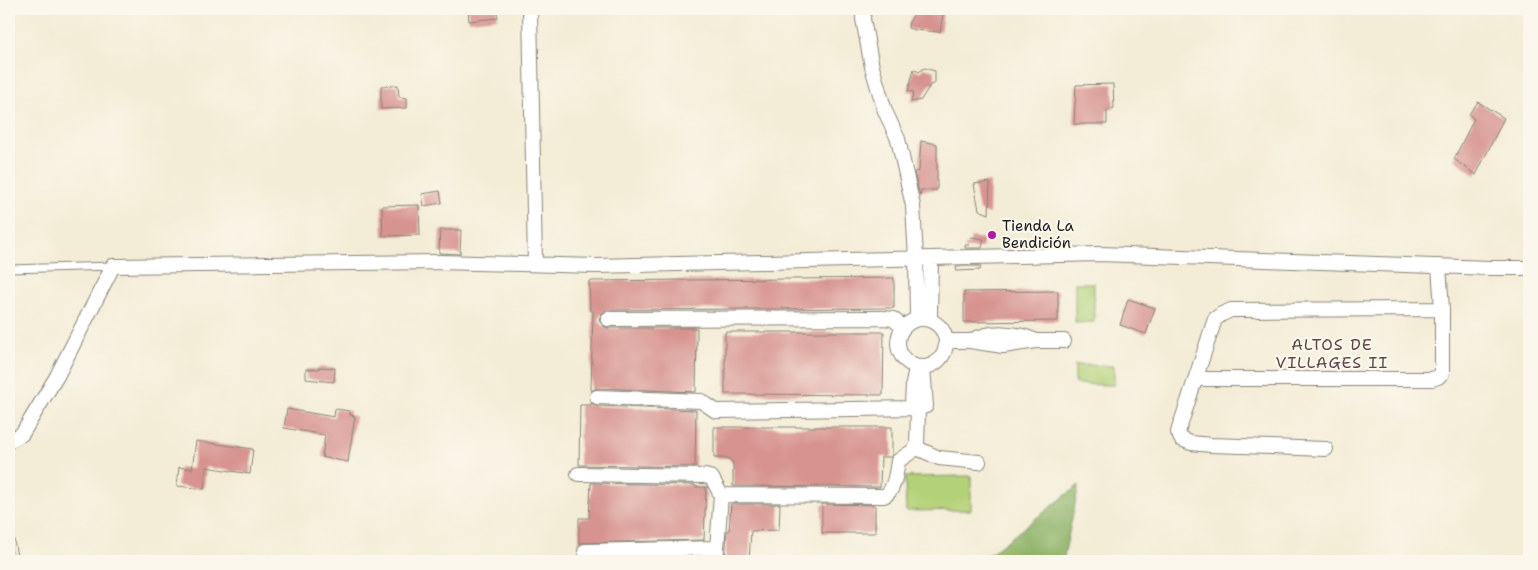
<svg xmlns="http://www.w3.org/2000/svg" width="1538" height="570" font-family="'Shantell Sans',sans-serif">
  <rect width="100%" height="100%" fill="#fbf7ec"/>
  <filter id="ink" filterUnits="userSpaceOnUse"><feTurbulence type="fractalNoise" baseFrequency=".02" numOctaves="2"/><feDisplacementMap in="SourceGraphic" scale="10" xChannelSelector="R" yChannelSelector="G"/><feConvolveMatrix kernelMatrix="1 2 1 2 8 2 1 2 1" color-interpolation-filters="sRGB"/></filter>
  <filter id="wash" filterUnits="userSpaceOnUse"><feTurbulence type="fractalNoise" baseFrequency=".0096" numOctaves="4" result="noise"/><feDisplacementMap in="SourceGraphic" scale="20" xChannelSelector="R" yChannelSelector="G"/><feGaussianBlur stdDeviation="1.12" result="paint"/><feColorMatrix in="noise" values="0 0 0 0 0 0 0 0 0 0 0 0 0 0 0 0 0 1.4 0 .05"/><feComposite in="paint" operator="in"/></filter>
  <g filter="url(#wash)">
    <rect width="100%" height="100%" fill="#f3ecd6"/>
    <path fill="#b3d178" stroke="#68764a" d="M1075,283H1094V322L1075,323Z
      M1075,365L1114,366V385L1075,384Z
      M971,476V510L906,511L905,477Z"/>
    <path fill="#8eb368" stroke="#556842" d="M1079,485L1063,561H981Z"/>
    <g id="blocks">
      <path fill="#d7938f" d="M468,9H496L498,18L469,21Z
        M933,9H944L940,32L915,30L908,28L909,22L915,13Z
        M924,68L935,71V83L930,85L921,100L911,102L914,92L908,91L914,69L919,72Z
        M1113,84L1114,108L1107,111V124H1074L1076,85Z
        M398,85L399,97L407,98V108L381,109V86Z
        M1478,102L1504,118L1476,175L1454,159L1474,119L1469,114Z
        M921,141L937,144V190H921L920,196L914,172L919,171Z
        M990,182L989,214L979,210L974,184Z
        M440,191L442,203L424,206L422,194Z
        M419,205L420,235L383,236L382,206Z
        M440,230H461L460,254L439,253Z
        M971,237L984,239L982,248H965V245H969Z
        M957,266H981L980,270L956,271Z
        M894,278V308L606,310L601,314L599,320L603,326L608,328H697L696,392L597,388L591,391L593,311H590L589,281Z
        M1058,291V321L964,322V292Z
        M1128,299L1155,308L1146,334L1120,325Z
        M725,332H884L883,395L725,394Z
        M319,367L335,368L334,382L306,379V369H319Z
        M591,403L597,406L696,410L695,467L579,465L580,405H591Z
        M287,409L334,417L335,409L350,411V415L355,416L348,462L322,457L325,435L284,428Z
        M714,427H892V455L890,457H881L880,487L733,486V463L728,458H714Z
        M196,441L253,449L250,474L206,467L204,489L177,486L179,467L192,469Z
        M591,483L695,485V487H706L704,540L579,543V518H589Z
        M731,504H780L779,530L751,531L749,561H725L727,531H729Z
        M822,504L875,505V533H822Z
        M13,535L18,561H9V536Z
        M704,557L703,561H588V560Z"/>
    </g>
  </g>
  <g filter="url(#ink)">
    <use href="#blocks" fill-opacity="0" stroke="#888479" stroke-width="1"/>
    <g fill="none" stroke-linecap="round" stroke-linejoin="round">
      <defs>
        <path id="lane" d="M9,269L113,266"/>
        <path id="street" d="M530,9L535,264
          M864,9L863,19L872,67L885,111L898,139L913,206L916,258L917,318
          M898 343a24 24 0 1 1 48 0a24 24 0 1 1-48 0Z
          M608,319L883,318L893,319L903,327
          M930,319L931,258
          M946,341H970L1003,346L1036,341H1064
          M971,341C990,330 1014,332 1034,340
          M1196,379H1432L1438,377L1442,373V309L1439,266
          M597,397L701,401L716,411L918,408L926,406L923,367
          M9,441L22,434L57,376L113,266L438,262L596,266L1100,254L1490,268H1529
          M917,448L939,458L979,462
          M1326,449L1211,445L1191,443L1181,439L1178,432L1215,319L1222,314L1231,310L1442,309
          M578,474L705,476L712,478L721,495
          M585,551L716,548
          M716,561L721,495L884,496C895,491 896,472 898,461L917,448L918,408L912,405L913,384L916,367"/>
      </defs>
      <use href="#lane" stroke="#888479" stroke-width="9"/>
      <use href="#street" stroke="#888479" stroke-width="16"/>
      <use href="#lane" stroke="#fff" stroke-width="7"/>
      <use href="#street" stroke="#fff" stroke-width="14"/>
    </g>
  </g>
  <circle fill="#b5179e" stroke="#fbf7ec" stroke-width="2" cx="992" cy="235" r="5"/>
  <g text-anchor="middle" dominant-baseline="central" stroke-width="4.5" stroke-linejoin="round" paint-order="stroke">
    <g font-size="15" fill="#1c1c1c" stroke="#fbf7ec" text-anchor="start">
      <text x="1002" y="226">Tienda La<tspan x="1002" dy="17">Bendición</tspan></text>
    </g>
    <g font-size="16" letter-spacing="1" fill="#5d4644" stroke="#fbf7ec">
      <text x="1332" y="344">ALTOS DE<tspan x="1332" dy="18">VILLAGES II</tspan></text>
    </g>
  </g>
  <rect width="1538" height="570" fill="none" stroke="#fbf7ec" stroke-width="30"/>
</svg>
